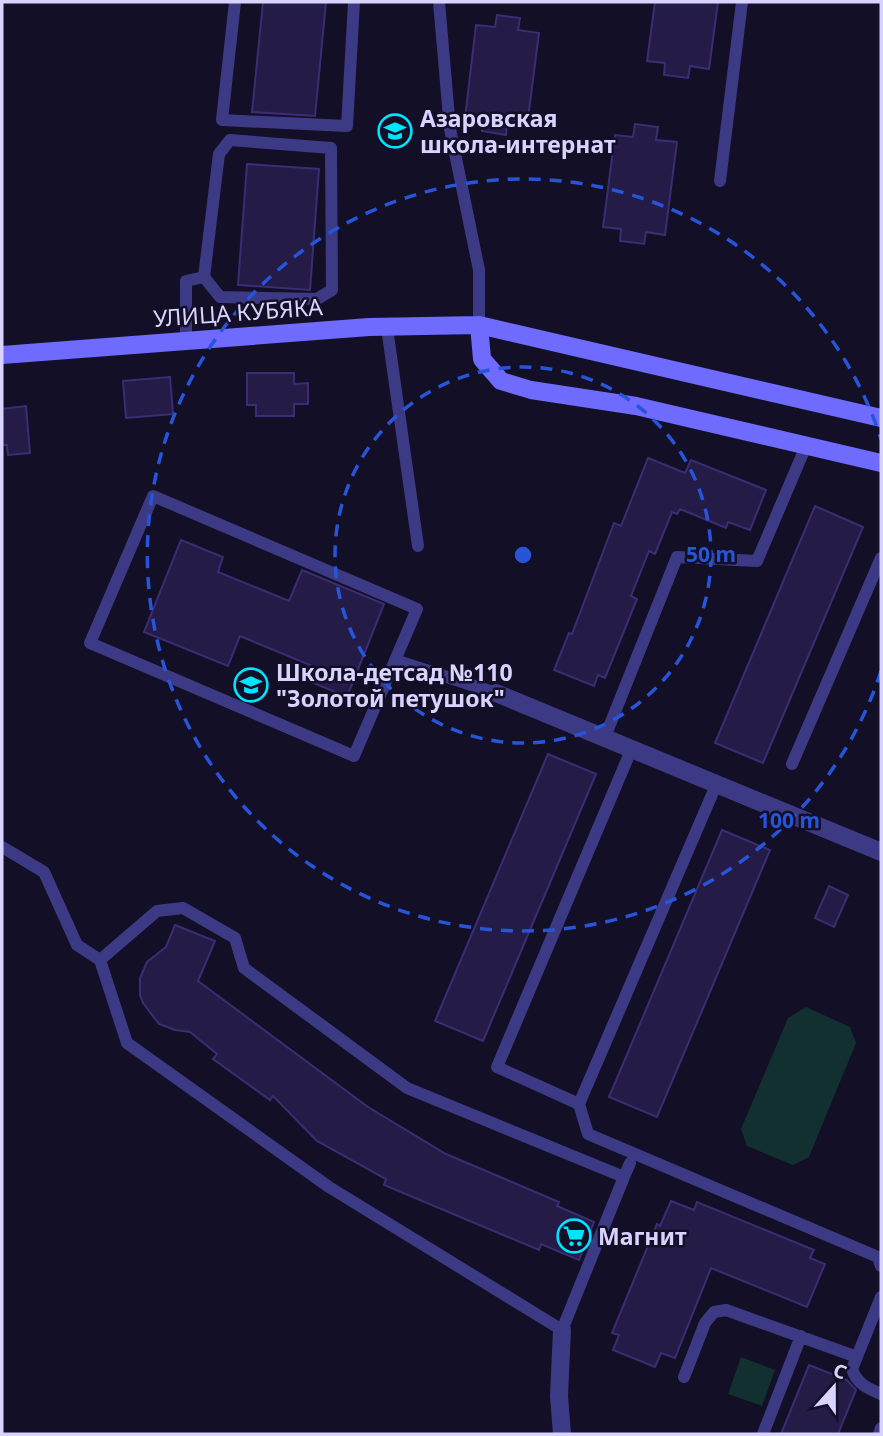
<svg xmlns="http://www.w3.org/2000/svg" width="883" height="1436" font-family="'Noto Sans',sans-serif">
  <rect width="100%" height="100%" fill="#130f26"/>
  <path fill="#12302f" d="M806,1007L850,1027L856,1043L809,1157L793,1165L747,1146L741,1129L788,1018Z
    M741,1357L775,1370L762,1406L728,1394Z"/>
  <path fill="#241b47" stroke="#3b2d73" stroke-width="2" d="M263,2H326L315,116L252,112Z
    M655,2H718L709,69L690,66L688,78L664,75L665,63L647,61Z
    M497,15L520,18L518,30L539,33L527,126L507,123L506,135L482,131L483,120L465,118L476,25L495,27Z
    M635,124L658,127L656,140L677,142L665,235L646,232L644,244L620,241L621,229L603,227L615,135L633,137Z
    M247,164L319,169L310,290L238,285Z
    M247,373H294V384L308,383V404H294V416H256V405H247Z
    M170,377L173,414L126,418L123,381Z
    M26,406L30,453L8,455L7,445H2V409Z
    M648,458L685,473L691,460L766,490L750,530L728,522L726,528L680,509L677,514L672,512L655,554L649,551L631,596L637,599L605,678L598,675L594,686L554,670L569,633L572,634L614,523L621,526Z
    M815,506L863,527L763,763L715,743Z
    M181,540L223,557L218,572L289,601L302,570L384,604L347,697L304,679L310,665L240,636L228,666L144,632Z
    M548,754L596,774L483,1041L435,1021Z
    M722,830L770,850L657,1117L609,1097Z
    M829,886L848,895L834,927L815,918Z
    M175,925L215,941L198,981L368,1107L446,1154L559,1202L557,1206L594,1222L579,1260L541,1244L539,1250L384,1185L386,1179L317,1141L273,1096L270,1100L213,1059L217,1054L190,1032L175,1030L159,1024L143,1003L140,995V978L147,962L166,947Z
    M671,1201L694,1210L697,1202L814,1250L810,1258L825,1264L807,1307L711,1268L675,1358L661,1353L655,1367L613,1350L619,1335L612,1333L657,1224L660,1226Z
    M809,1365L847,1380L856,1390L838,1434H781Z"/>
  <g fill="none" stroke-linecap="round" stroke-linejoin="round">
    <path stroke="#3d3a85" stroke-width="12" d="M235,2L222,120L347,126L354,2
      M439,2L450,129L479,270V325
      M230,140L331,148L332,290L317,299L220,297L204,277L219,154Z
      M720,181L742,2
      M387,328L418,546
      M186,341V281L204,277
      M153,496L417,609L354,756L90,643Z
      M395,660L496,693
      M605,737L677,557L757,561L806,446
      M792,764L881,558
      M717,783L579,1104L588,1134L878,1257L881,1266
      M2,847L44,872L77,945L100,960
      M579,1104L497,1067L632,748
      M624,1177L562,1330L329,1187L127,1043L100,960L157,911L183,908L235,938L244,968L407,1088L624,1177L630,1163
      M881,1297L852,1369C857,1384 867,1388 881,1394
      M684,1377L705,1323L714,1312L726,1310L857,1357
      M763,1434L801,1336
      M879,1434L881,1428"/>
    <path stroke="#3d3a85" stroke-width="18" d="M496,693L881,852
      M562,1434L559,1396L562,1330"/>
    <path stroke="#6f6bff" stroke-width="18" d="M479,325L482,359L501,381L531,390L636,406L881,463
      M2,355L369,327L479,325L881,418"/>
  </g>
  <g fill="none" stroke="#2655da" stroke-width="3.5" stroke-dasharray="12 9">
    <circle cx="523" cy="555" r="188"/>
    <path d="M881 671A376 376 0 1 1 881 439"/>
  </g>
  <defs>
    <symbol id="school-ring" viewBox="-11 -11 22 22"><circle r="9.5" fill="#130f26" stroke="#00e5ff" stroke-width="1.5"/><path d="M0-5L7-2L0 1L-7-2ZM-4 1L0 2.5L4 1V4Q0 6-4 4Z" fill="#00e5ff"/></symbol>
    <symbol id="supermarket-ring" viewBox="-11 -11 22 22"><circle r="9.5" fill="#130f26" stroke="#00e5ff" stroke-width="1.5"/><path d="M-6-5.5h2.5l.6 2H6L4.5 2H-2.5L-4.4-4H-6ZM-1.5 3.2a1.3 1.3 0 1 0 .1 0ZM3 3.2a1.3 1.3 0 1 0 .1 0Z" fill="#00e5ff"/></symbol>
  </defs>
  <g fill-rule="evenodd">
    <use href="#school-ring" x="376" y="112" width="38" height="38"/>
    <use href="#school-ring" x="232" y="666" width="38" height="38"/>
    <use href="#supermarket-ring" x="555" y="1217" width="38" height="38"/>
  </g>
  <g text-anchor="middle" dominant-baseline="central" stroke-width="5" stroke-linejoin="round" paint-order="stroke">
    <g font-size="23" font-weight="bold" fill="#d9d4ff" stroke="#130f26" text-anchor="start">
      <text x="420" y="118">Азаровская<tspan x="420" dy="26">школа-интернат</tspan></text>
      <text x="276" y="672">Школа-детсад №110<tspan x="276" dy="26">"Золотой петушок"</tspan></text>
      <text x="598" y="1236">Магнит</text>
    </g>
    <g font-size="23" fill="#d9d4ff" stroke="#130f26">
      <text transform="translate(238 312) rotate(-4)">УЛИЦА КУБЯКА</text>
    </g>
  </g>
  <circle cx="523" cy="555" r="10" fill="#2655da" stroke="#130f26" stroke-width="3.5"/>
  <g font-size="21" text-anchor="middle" font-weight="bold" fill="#2655da" stroke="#130f26" stroke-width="5" stroke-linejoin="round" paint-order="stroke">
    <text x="711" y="562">50 m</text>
    <text x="789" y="828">100 m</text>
  </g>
  <rect width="883" height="1436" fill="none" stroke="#d9d4ff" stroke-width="7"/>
  <g transform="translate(834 1387) rotate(21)" stroke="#130f26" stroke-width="5" paint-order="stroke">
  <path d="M0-5L12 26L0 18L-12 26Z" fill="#d9d4ff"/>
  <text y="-10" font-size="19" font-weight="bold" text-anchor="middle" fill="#d9d4ff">С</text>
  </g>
</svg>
